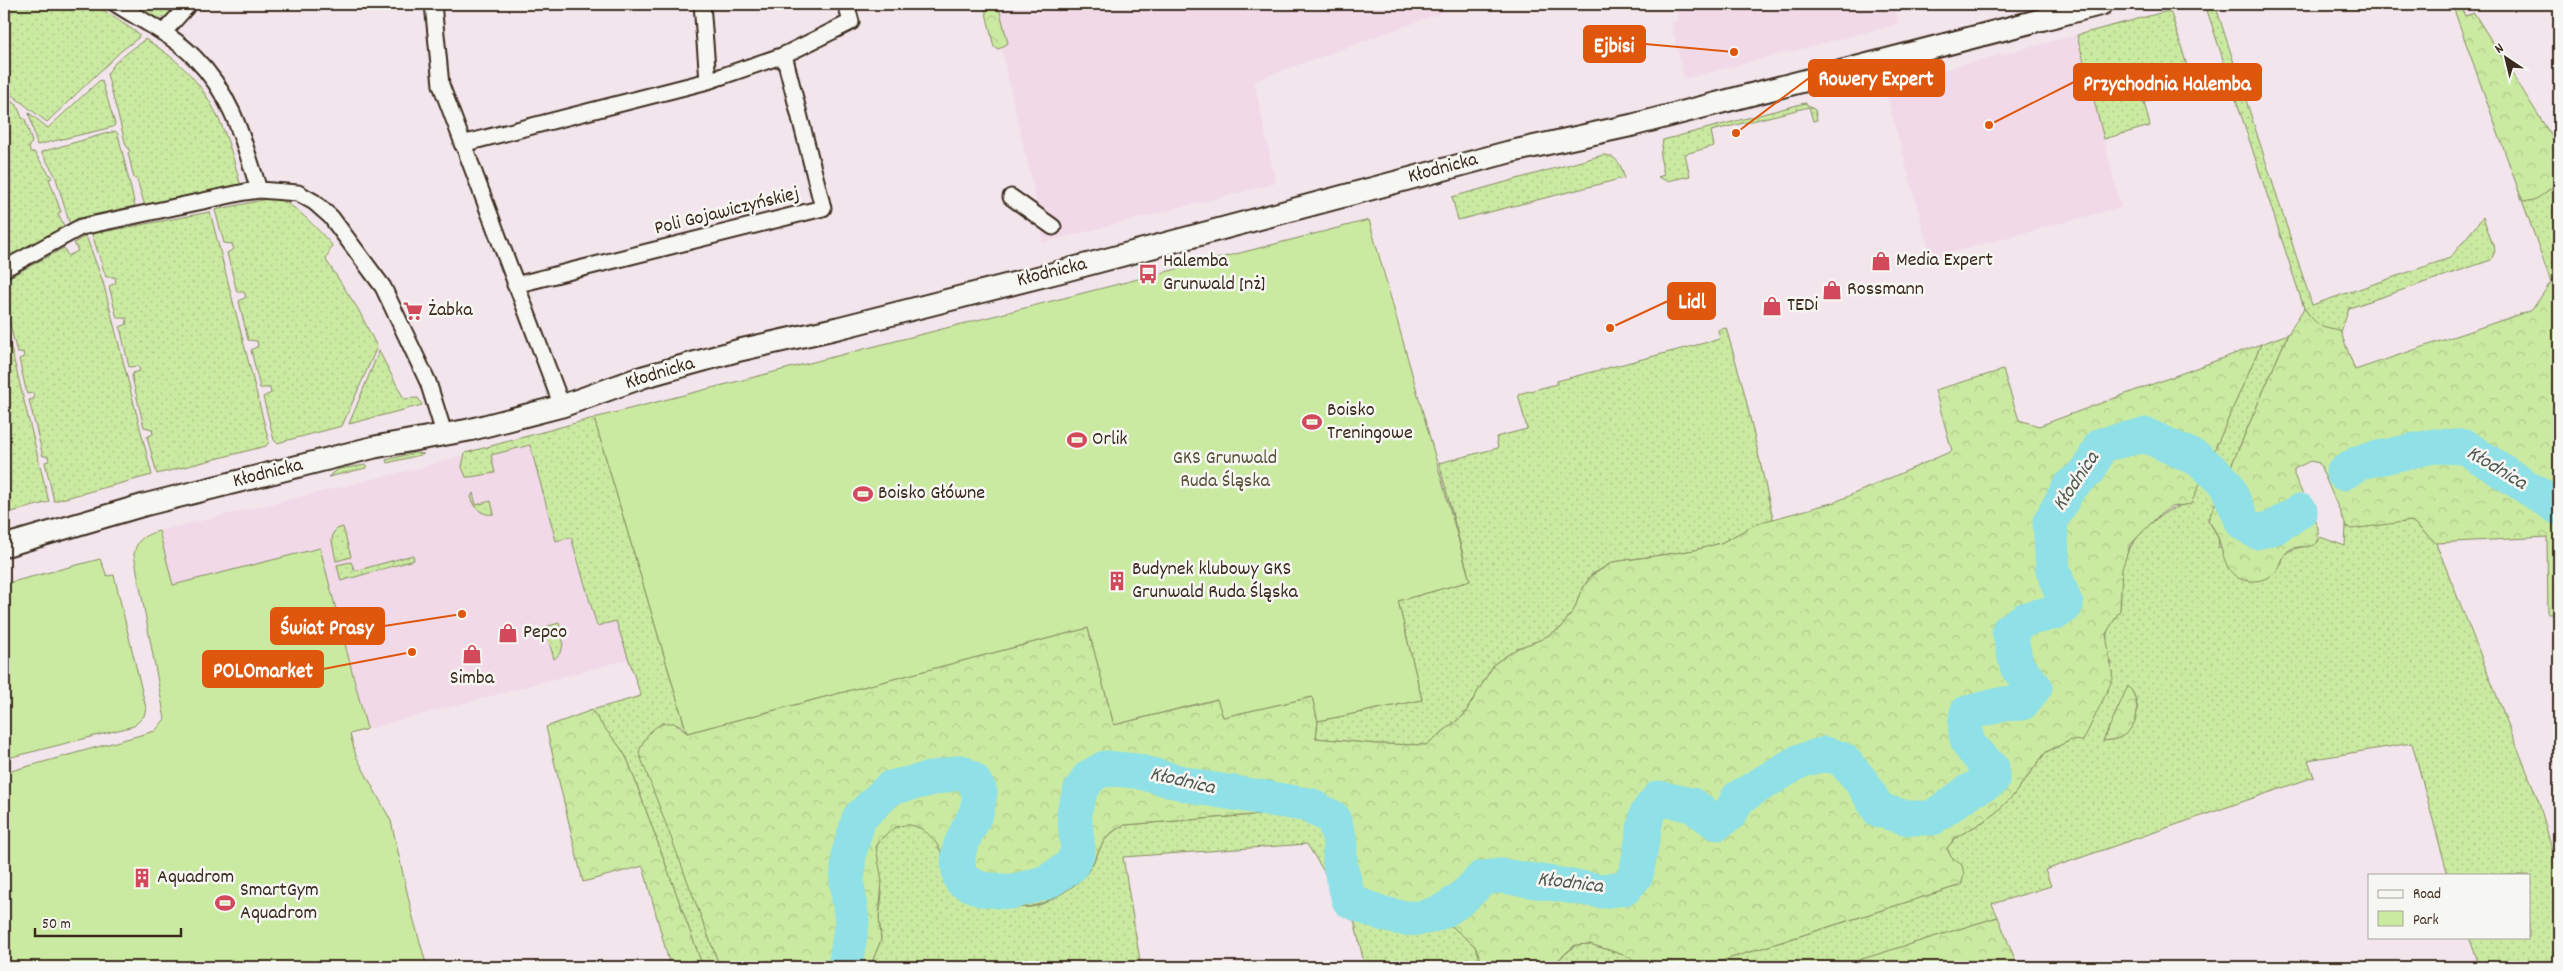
<svg xmlns="http://www.w3.org/2000/svg" width="2563" height="971" font-family="Dekko,sans-serif">
  <defs>
    <pattern id="grass-dots" width="8" height="8" patternUnits="userSpaceOnUse" patternTransform="scale(1.25)"><rect width="8" height="8" fill="#cbeaa1"/><path d="M2 2h.1M6 6h.1" fill="none" stroke="#afc98a" stroke-width="1.8" stroke-linecap="round"/></pattern>
    <pattern id="forest-crowns" width="20" height="18" patternUnits="userSpaceOnUse" patternTransform="scale(1.25)"><rect width="20" height="18" fill="#cbeaa1"/><path d="M2 6a3 3 0 1 1 6 0M12 15a3 3 0 1 1 6 0" fill="none" stroke="#afc98a"/></pattern>
  </defs>
  <rect width="100%" height="100%" fill="#f3e5ec"/>
  <filter id="ink" filterUnits="userSpaceOnUse"><feTurbulence type="fractalNoise" baseFrequency=".02" numOctaves="2"/><feDisplacementMap in="SourceGraphic" scale="10" xChannelSelector="R" yChannelSelector="G"/><feConvolveMatrix kernelMatrix="1 2 1 2 8 2 1 2 1" color-interpolation-filters="sRGB"/></filter>
  <g filter="url(#ink)">
    <path fill="#f1d9e8" d="M991,4H1466L1254,81L1276,183L1042,243V227Z
      M1675,4H1894L1898,24L1684,79L1671,22L1679,20Z
      M2077,35L2121,207L1931,258L1884,85Z
      M528,436L556,541L571,537L596,626L616,620L629,659L367,729L320,548L173,586L159,531L423,467Z"/>
    <path fill="url(#grass-dots)" stroke="#838a60" fill-rule="evenodd" d="M4,4H94L139,34L138,38L121,51L47,122L4,89Z
      M129,4H181L170,15L157,19Z
      M2205,4H2215L2312,305L2450,258L2483,217L2495,251L2491,260L2349,308L2341,332L2315,324L2304,308Z
      M2164,12H2170L2173,19L2192,83V87L2144,102L2150,126L2104,139L2077,35Z
      M145,39C207,76 224,120 241,187L145,206L137,180L134,178L128,153L130,151L126,145L107,74L116,62Z
      M100,80L102,81L115,124L113,127L37,145L29,113L48,128Z
      M4,97L17,105L22,118L25,119L32,142L29,146L30,152H34L52,178L49,179L61,212L58,213L65,228L4,261Z
      M1805,103L1815,110L1817,120L1813,121L1809,107L1711,131L1714,146L1685,154L1690,176L1667,181L1658,177L1664,175L1660,156L1663,140Z
      M115,131L118,134L135,206L88,216L70,225L55,175L41,152Z
      M1603,155C1617,155 1622,166 1624,178L1458,220L1452,197Z
      M2559,184V278L2551,282L2522,200C2536,205 2547,188 2559,184Z
      M272,198C292,199 319,231 332,245L326,260L358,309L377,347L342,426L277,443L274,440L263,397L271,393L270,388H260L251,350L258,346L257,341L248,340L239,301L246,297L244,292H237L227,253L234,249L232,244L224,243L215,210Z
      M210,212L269,442L266,446L157,474L147,437L153,434L152,429L144,427L132,377L133,373L140,371L138,366L129,367L120,327L127,324L126,318H117L109,286L116,283L115,277H106L92,234Z
      M86,236L103,282L152,475L54,501L45,462L49,461L48,456H43L29,400L34,399L33,393L27,394L19,359L24,357L23,352L17,353L4,300V280L64,248L68,256L78,251L74,243Z
      M4,320L49,502L4,514Z
      M1726,328L1743,387L1773,519L1758,523L1721,543L1695,550L1613,562L1591,575L1580,593L1575,608L1561,628L1540,640L1518,648L1494,664L1464,715L1426,745L1376,744L1316,738L1318,721L1422,700L1398,601L1470,581L1439,463L1498,448L1496,437L1527,429L1518,394L1557,384V381L1720,339L1718,330Z
      M2288,334L2208,520L2218,537L2219,548L2281,564C2286,544 2303,550 2318,542L2320,537L2345,546L2346,526L2361,528L2366,525L2412,521L2436,543L2539,802L2559,875V967H2480L2469,937H2529V875H2448L2412,743L2308,760L2314,777L2045,870L2051,886L1992,904L1998,917L1860,960L1872,967H1702L1961,885L1947,848L1955,838L1991,817L2012,797L2046,752L2071,740L2112,665C2106,649 2103,637 2112,622C2114,618 2119,613 2120,609C2122,597 2119,583 2121,571C2127,540 2160,508 2191,503L2261,344ZM2128,687C2143,701 2139,728 2119,738C2114,740 2108,740 2103,741Z
      M379,351L404,399L418,398L422,405L349,424Z
      M594,418L687,733L680,725L662,723L650,732L640,753L720,967H703L628,761C619,741 602,729 592,710L641,696L616,621L597,626L571,537L556,541L530,445L491,455L495,473L470,477H466L462,467L465,453Z
      M414,453L424,454L387,463L386,460Z
      M366,465V468L328,477L339,469Z
      M473,493L476,505L491,501L494,514C481,516 475,508 471,497Z
      M343,527L351,557L336,561L332,541L333,533L337,529Z
      M413,555L414,560L341,581L337,565L351,562L355,571Z
      M559,623C563,637 567,649 554,659L545,627Z
      M1304,811L1325,826L1337,893L1307,844L1123,857L1141,967H870L881,940L879,917L882,894L876,847C891,821 917,816 936,842C949,861 947,893 974,900C992,905 1013,909 1031,907C1047,906 1084,880 1092,865C1103,845 1102,836 1125,825Z
      M1354,920L1401,931L1448,923L1475,946L1484,967H1365Z
      M1590,944L1630,957L1638,967H1550L1576,945Z"/>
    <path fill="url(#forest-crowns)" stroke="#838a60" d="M984,4H998L1008,43L999,49L994,47Z
      M2452,4H2460L2465,16L2474,13L2559,148V184C2546,188 2538,205 2522,200Z
      M2559,278V614H2548L2547,537L2436,543L2412,521L2351,529L2346,526L2319,463L2310,461L2294,469V475L2318,528V542C2310,550 2298,544 2289,550C2281,556 2282,566 2275,573C2269,578 2261,581 2253,581C2226,582 2224,556 2218,537C2216,531 2211,525 2208,520L2288,334L2304,308C2317,326 2319,326 2340,330L2355,370L2532,310L2551,282Z
      M2261,344L2191,504L2171,507L2158,516L2130,545L2122,569L2120,610L2106,634L2113,679L2083,741L2071,740L2046,752L2012,797L1991,817L1955,838L1947,848L1951,857L1962,865L1964,875L1961,885L1702,967H1638L1630,957L1590,944L1575,945L1550,967H1484L1475,946L1448,923L1401,931L1354,920L1344,908L1337,893L1325,826L1304,811L1125,825C1100,836 1102,848 1090,868C1085,878 1077,883 1069,889C1034,912 1014,911 975,901C947,893 949,861 936,843C917,816 891,821 876,847L882,881L879,917L881,940L870,967H720L639,753C644,736 655,721 674,723L687,733L1088,628L1114,725L1218,699L1223,717L1312,697L1318,721L1316,738L1376,744L1426,745L1464,715L1494,664L1518,648L1540,640L1561,628L1575,608L1580,593L1591,576L1613,562L1695,550L1721,543L1758,523L1835,502L1952,451L1935,390L2003,370L2019,420L2039,426Z
      M2128,686C2142,702 2140,728 2119,738C2114,740 2108,740 2103,741Z
      M592,710C602,729 619,741 628,761L703,967H647L669,962L643,866L583,882L546,727Z
      M1998,917L2018,967H1872L1859,960Z"/>
    <path fill="#cbeaa1" stroke="#838a60" d="M1369,220L1470,581L1398,601L1422,700L1318,721L1312,697L1223,717L1217,699L1114,725L1088,628L687,733L594,418Z
      M159,531L173,585L320,548L367,729L350,734L356,756L391,821L412,914L427,967H4V773L155,731L165,719L134,555C136,539 145,535 159,531Z
      M100,559L107,576L114,575L146,708L144,716L134,726L4,759V584Z"/>
    <g fill="none" stroke-linecap="round" stroke-linejoin="round">
      <path stroke="#8fe0e7" stroke-width="35" d="M2343,473L2360,462L2434,446L2465,447L2559,508
        M845,967L852,922L847,883L849,853L859,818L890,788L961,772L972,779L980,792C979,799 978,809 975,815C963,841 953,850 961,880L981,889L1012,892L1047,882L1071,866L1078,851L1074,812L1080,792L1089,777L1105,768L1136,771L1202,788L1309,805L1333,818L1340,840V865L1349,900C1405,927 1439,928 1482,878L1502,876L1601,891L1625,888L1636,875L1647,813L1659,798L1692,805L1717,823L1730,814L1738,798L1800,761L1825,754L1842,759L1861,781L1879,810L1908,818H1932L1968,792L1992,780V768C1971,750 1961,742 1967,713L2004,704L2022,703L2035,687L2017,667L2009,630L2026,619L2057,612L2066,605L2053,570L2050,522L2070,486L2089,470L2101,445L2145,435L2200,460L2226,483L2243,523L2257,532L2275,527L2300,511"/>
      <defs>
        <path id="street" d="M116,4C142,21 173,35 195,58C233,96 243,140 259,190
          M433,4L441,85L562,406
          M702,4L708,81
          M163,33L189,4
          M462,144L708,81L784,55L851,22L846,4
          M1011,197L1053,227
          M4,269L81,227L245,192L259,190L298,193L314,202L331,217L383,287L428,382L444,433
          M515,285L823,208L784,55"/>
        <path id="secondary" d="M4,546L144,505L375,447L469,430L562,406L643,377L740,350L838,328L1063,271L1509,152L1633,125L2102,4"/>
      </defs>
      <use href="#street" stroke="#3b2a1e" stroke-width="19"/>
      <use href="#secondary" stroke="#3b2a1e" stroke-width="25"/>
      <use href="#street" stroke="#f6f6f2" stroke-width="15"/>
      <use href="#secondary" stroke="#f6f6f2" stroke-width="21"/>
    </g>
  </g>
  <defs>
    <symbol id="shop-bare" viewBox="-9 -9 18 18"><path d="M-5-2.5h2.3a2.7 3.5 0 0 1 5.4 0H5L5.5 6h-11ZM-1.5-2.5h3a1.5 2.3 0 0 0-3 0Z" fill="#d1495b" stroke="#f6f6f2" stroke-width="2.5" paint-order="stroke"/></symbol>
    <symbol id="bus-bare" viewBox="-9 -9 18 18"><path d="M-5-6H5V4H4V6H2V4H-2V6H-4V4H-5ZM-3.5-4V0h7V-4ZM-3.5 1.2v1.5H-2V1.2ZM2 1.2v1.5H3.5V1.2Z" fill="#d1495b" stroke="#f6f6f2" stroke-width="2.5" paint-order="stroke"/></symbol>
    <symbol id="supermarket-bare" viewBox="-9 -9 18 18"><path d="M-6-5.5h2.5l.6 2H6L4.5 2H-2.5L-4.4-4H-6ZM-1.5 3.2a1.3 1.3 0 1 0 .1 0ZM3 3.2a1.3 1.3 0 1 0 .1 0Z" fill="#d1495b" stroke="#f6f6f2" stroke-width="2.5" paint-order="stroke"/></symbol>
    <symbol id="stadium-bare" viewBox="-9 -9 18 18"><path d="M0-5a6.5 5 0 1 0 0 10a6.5 5 0 1 0 0-10ZM-3.5-1.8h7v3.6h-7Z" fill="#d1495b" stroke="#f6f6f2" stroke-width="2.5" paint-order="stroke"/></symbol>
    <symbol id="building-bare" viewBox="-9 -9 18 18"><path d="M-4-6H4V6H1V3H-1V6H-4ZM-2.5-4.3h1.7v1.8h-1.7ZM.8-4.3h1.7v1.8H.8ZM-2.5-1h1.7V.8h-1.7ZM.8-1h1.7V.8H.8Z" fill="#d1495b" stroke="#f6f6f2" stroke-width="2.5" paint-order="stroke"/></symbol>
  </defs>
  <g fill-rule="evenodd">
    <use href="#shop-bare" x="1867" y="247" width="28" height="28"/>
    <use href="#bus-bare" x="1134" y="260" width="28" height="28"/>
    <use href="#shop-bare" x="1818" y="276" width="28" height="28"/>
    <use href="#shop-bare" x="1758" y="292" width="28" height="28"/>
    <use href="#supermarket-bare" x="399" y="297" width="28" height="28"/>
    <use href="#stadium-bare" x="1298" y="408" width="28" height="28"/>
    <use href="#stadium-bare" x="1063" y="426" width="28" height="28"/>
    <use href="#stadium-bare" x="849" y="480" width="28" height="28"/>
    <use href="#building-bare" x="1103" y="567" width="28" height="28"/>
    <use href="#shop-bare" x="494" y="619" width="28" height="28"/>
    <use href="#shop-bare" x="458" y="640" width="28" height="28"/>
    <use href="#building-bare" x="128" y="864" width="28" height="28"/>
    <use href="#stadium-bare" x="211" y="889" width="28" height="28"/>
  </g>
  <g text-anchor="middle" dominant-baseline="central" stroke-width="5" stroke-linejoin="round" paint-order="stroke">
    <g font-size="20" fill="#3b2a1e" stroke="#f6f6f2">
      <text transform="translate(1443 169) rotate(-15)">Kłodnicka</text>
      <text transform="translate(727 212) rotate(-14)">Poli Gojawiczyńskiej</text>
      <text transform="translate(1052 273) rotate(-14)">Kłodnicka</text>
      <text transform="translate(660 374) rotate(-17)">Kłodnicka</text>
      <text transform="translate(268 474) rotate(-14)">Kłodnicka</text>
    </g>
    <g font-size="20" fill="#3b2a1e" stroke="#f6f6f2" text-anchor="start">
      <text x="1896" y="261">Media Expert</text>
      <text x="1163" y="262">Halemba<tspan x="1163" dy="23">Grunwald [nż]</tspan></text>
      <text x="1847" y="290">Rossmann</text>
      <text x="1787" y="306">TEDi</text>
      <text x="428" y="311">Żabka</text>
      <text x="1327" y="411">Boisko<tspan x="1327" dy="23">Treningowe</tspan></text>
      <text x="1092" y="440">Orlik</text>
      <text x="878" y="494">Boisko Główne</text>
      <text x="1132" y="570">Budynek klubowy GKS<tspan x="1132" dy="23">Grunwald Ruda Śląska</tspan></text>
      <text x="523" y="633">Pepco</text>
      <text x="472" y="679" text-anchor="middle">Simba</text>
      <text x="157" y="878">Aquadrom</text>
      <text x="240" y="891">SmartGym<tspan x="240" dy="23">Aquadrom</tspan></text>
    </g>
    <g font-size="20" fill="#585038" stroke="#f6f6f2">
      <text x="1225" y="459">GKS Grunwald<tspan x="1225" dy="23">Ruda Śląska</tspan></text>
    </g>
    <g font-size="21" font-style="italic" fill="#505850" stroke="#f6f6f2">
      <text transform="translate(2496 469) rotate(31)">Kłodnica</text>
      <text transform="translate(2077 482) rotate(-56)">Kłodnica</text>
      <text transform="translate(1182 782) rotate(13)">Kłodnica</text>
      <text transform="translate(1570 884) rotate(7)">Kłodnica</text>
    </g>
  </g>
  <path fill="none" stroke="#df570d" stroke-width="2" d="M1734 52L1645 44M1736 133L1809 78M1989 125L2074 82M1610 328L1668 301M462 614L384 626M412 652L323 669"/>
  <g fill="#df570d" stroke="#f6f6f2" stroke-width="2">
    <circle cx="1734" cy="52" r="5"/>
    <circle cx="1736" cy="133" r="5"/>
    <circle cx="1989" cy="125" r="5"/>
    <circle cx="1610" cy="328" r="5"/>
    <circle cx="462" cy="614" r="5"/>
    <circle cx="412" cy="652" r="5"/>
  </g>
  <g fill="#df570d" stroke="#df570d" stroke-width="2">
    <rect x="1584" y="26" width="61" height="36" rx="5"/>
    <rect x="1809" y="60" width="135" height="36" rx="5"/>
    <rect x="2074" y="64" width="187" height="36" rx="5"/>
    <rect x="1668" y="283" width="47" height="36" rx="5"/>
    <rect x="271" y="608" width="113" height="36" rx="5"/>
    <rect x="203" y="651" width="120" height="36" rx="5"/>
  </g>
  <g font-size="21" text-anchor="middle" font-weight="bold" fill="#fff">
    <text x="1614" y="52">Ejbisi</text>
    <text x="1876" y="85">Rowery Expert</text>
    <text x="2167" y="90">Przychodnia Halemba</text>
    <text x="1692" y="308">Lidl</text>
    <text x="327" y="634">Świat Prasy</text>
    <text x="263" y="677">POLOmarket</text>
  </g>
  <rect width="2563" height="971" fill="none" stroke="#f6f6f2" stroke-width="20"/>
  <rect x="10" y="10" width="2543" height="951" fill="none" stroke="#3b2a1e" stroke-width="2" filter="url(#ink)"/>
  <rect x="2368" y="874" width="162" height="65" fill="#f6f6f2" stroke="#aba49d"/>
  <rect x="2378" y="890" width="25" height="8" fill="#f6f6f2" stroke="#aba49d"/>
  <text x="2413" y="898" font-size="15" fill="#3b2a1e">Road</text>
  <rect x="2378" y="911" width="25" height="15" fill="#cbeaa1" stroke="#aba49d"/>
  <text x="2413" y="924" font-size="15" fill="#3b2a1e">Park</text>
  <g transform="translate(2506 58) rotate(325)" stroke="#f6f6f2" stroke-width="4" paint-order="stroke">
  <path d="M0-4L9 19L0 12L-9 19Z" fill="#3b2a1e"/>
  <text y="-8" font-size="14" font-weight="bold" text-anchor="middle" fill="#3b2a1e">N</text>
  </g>
  <path d="M35 928v8h146v-8" fill="none" stroke="#3b2a1e" stroke-width="2.5"/>
  <text x="42" y="928" font-size="15" fill="#3b2a1e" stroke="#f6f6f2" stroke-width="4" paint-order="stroke">50 m</text>
</svg>
